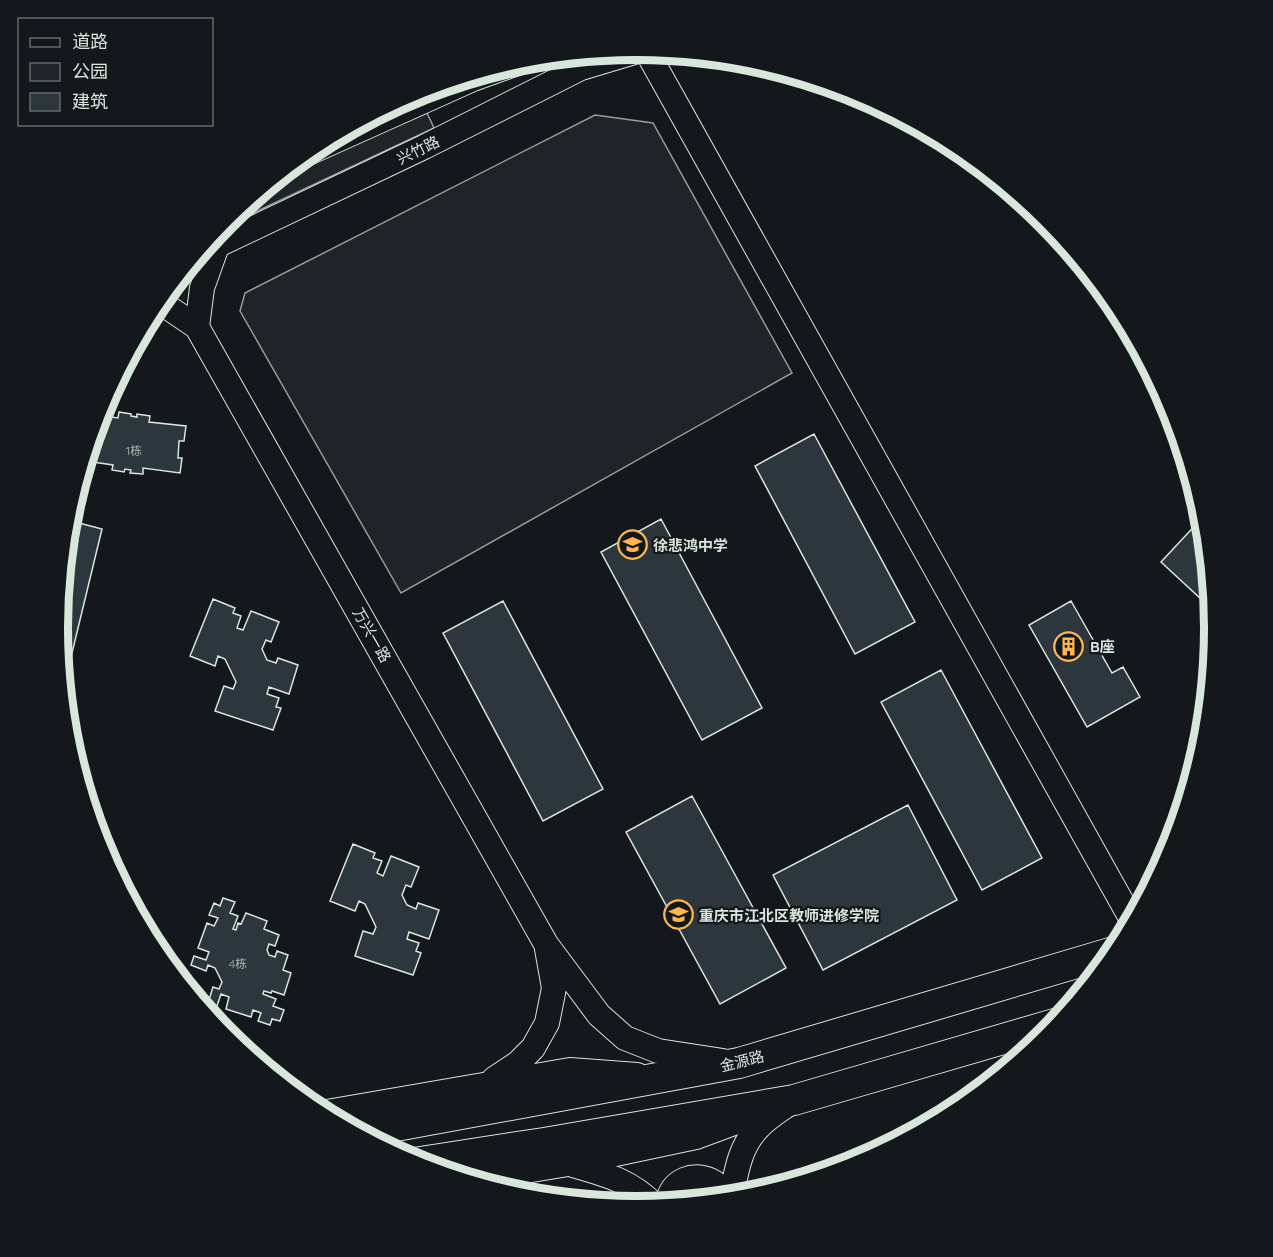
<svg xmlns="http://www.w3.org/2000/svg" width="1273" height="1257" font-family="Quicksand,'Noto Sans SC',sans-serif">
  <rect width="100%" height="100%" fill="#14181c"/>
  <path fill="#202428" stroke="#939e99" stroke-width="1.5" d="M427,113L434,128L219,229L227,219L283,173Z
    M595,115L653,123L792,373L401,593L240,311L245,293Z"/>
  <path fill="#2c363c" stroke="#d8e6dc" stroke-width="1.5" d="M119,412L131,414V416L137,417V414L150,416L149,422L186,426L184,441H179L178,458H182L180,473L143,468V474L130,473L131,470L125,469L124,472L112,470L113,465L85,461L99,415L118,418Z
    M814,434L915,622L855,654L755,466Z
    M661,519L762,708L702,740L601,552Z
    M1201,519L1205,523L1214,611L1161,562Z
    M79,523L102,529L64,686L58,628L68,526L78,528Z
    M213,599L235,608L233,613L241,616L237,628L243,630L251,611L279,622L271,642L266,640L262,649L267,660L276,663L278,658L298,665L289,694L269,687L267,694L279,698L276,707L281,708L273,730L215,711L224,686L233,689L236,682L225,659L218,656L215,666L190,656Z
    M503,601L603,789L543,821L443,633Z
    M1071,601L1112,673L1123,667L1140,697L1087,727L1029,625Z
    M941,670L1042,858L982,890L881,702Z
    M1192,781L1185,805L1179,786Z
    M692,796L786,968L720,1004L626,832Z
    M908,805L957,900L823,970L773,875Z
    M353,844L375,853L373,858L382,861L377,873L383,876L391,856L419,867L411,887L406,885L402,895L407,905L416,909L418,903L439,910L429,939L409,932L407,939L419,943L416,951L421,953L413,975L355,956L363,931L373,934L376,927L365,904L359,901L355,911L330,901Z
    M223,898L235,902L230,913L238,916L233,929L236,930L238,923L241,924L246,913L267,921L264,929L279,935L275,946L269,944L267,950L269,955L275,957L277,951L288,955L283,970L291,973L284,995L272,991L271,993L264,991L263,994L276,999L273,1006L284,1010L280,1021L272,1019L270,1025L258,1021L261,1013L253,1010L251,1017L226,1009L229,997L221,994L217,1006L208,1003L213,987L219,989L222,982L215,968L208,965L206,971L191,965L194,956L206,960L209,952L198,948L207,923L214,926L218,918L209,915L214,903L220,906Z"/>
  <g fill="none" stroke-linecap="round" stroke-linejoin="round">
    <defs>
      <path id="minor" d="M646,50L1133,922
        M306,154L473,79L526,60
        M197,255L424,147L581,68L641,50
        M159,302L163,304L197,327L202,288L217,246
        M197,327L546,944L599,1015L625,1038L658,1051L723,1061
        M494,1079L518,1063L533,1048L547,1023L554,988L547,949
        M321,1113L570,1070L637,1075
        M573,1165C605,1174 631,1181 655,1206
        M471,1180L568,1164L696,1137L750,1117
        M731,1198C736,1174 739,1148 757,1129C766,1118 782,1109 794,1100
        M668,1204C669,1180 696,1170 715,1183C720,1186 723,1193 727,1199"/>
      <path id="major" d="M358,1133L739,1063L1117,951
        M414,1163L544,1143L794,1100L1058,1023"/>
    </defs>
    <use href="#minor" stroke="#d8e6dc" stroke-width="26"/>
    <use href="#major" stroke="#d8e6dc" stroke-width="32"/>
    <use href="#minor" stroke="#14181c" stroke-width="24"/>
    <use href="#major" stroke="#14181c" stroke-width="30"/>
  </g>
  <defs>
    <symbol id="school-ring" viewBox="-11 -11 22 22"><circle r="9.5" fill="#14181c" stroke="#ffb74d" stroke-width="1.5"/><path d="M0-5L7-2L0 1L-7-2ZM-4 1L0 2.5L4 1V4Q0 6-4 4Z" fill="#ffb74d"/></symbol>
    <symbol id="building-ring" viewBox="-11 -11 22 22"><circle r="9.5" fill="#14181c" stroke="#ffb74d" stroke-width="1.5"/><path d="M-4-6H4V6H1V3H-1V6H-4ZM-2.5-4.3h1.7v1.8h-1.7ZM.8-4.3h1.7v1.8H.8ZM-2.5-1h1.7V.8h-1.7ZM.8-1h1.7V.8H.8Z" fill="#ffb74d"/></symbol>
    <symbol id="university-ring" viewBox="-11 -11 22 22"><circle r="9.5" fill="#14181c" stroke="#ffb74d" stroke-width="1.5"/><path d="M0-5L7-2L0 1L-7-2ZM-4 1L0 2.5L4 1V4Q0 6-4 4Z" fill="#ffb74d"/></symbol>
  </defs>
  <g fill-rule="evenodd">
    <use href="#school-ring" x="616" y="528" width="33" height="33"/>
    <use href="#building-ring" x="1052" y="630" width="33" height="33"/>
    <use href="#university-ring" x="662" y="898" width="33" height="33"/>
  </g>
  <g text-anchor="middle" dominant-baseline="central" stroke-width="4.5" stroke-linejoin="round" paint-order="stroke">
    <g font-size="12" fill="#adbab4">
      <text x="134" y="450">1栋</text>
      <text x="238" y="963">4栋</text>
    </g>
    <g font-size="15" fill="#d8e6dc" stroke="#14181c">
      <text transform="translate(418 150) rotate(-26)">兴竹路</text>
      <text transform="translate(372 635) rotate(60)">万兴一路</text>
      <text transform="translate(742 1061) rotate(-14)">金源路</text>
    </g>
    <g font-size="15" font-weight="bold" fill="#d8e6dc" stroke="#14181c" text-anchor="start">
      <text x="653" y="545">徐悲鸿中学</text>
      <text x="1090" y="646">B座</text>
      <text x="699" y="915">重庆市江北区教师进修学院</text>
    </g>
  </g>
  <path d="M0 0H1273V1257H0ZM68 628a568 568 0 1 1 1136 0a568 568 0 1 1-1136 0Z" fill="#14181c" fill-rule="evenodd"/>
  <path fill="none" stroke="#d8e6dc" stroke-width="8" d="M68 628a568 568 0 1 1 1136 0a568 568 0 1 1-1136 0Z"/>
  <rect x="18" y="18" width="195" height="108" fill="#14181c" stroke="#626a69" stroke-width="1.5"/>
  <rect x="30" y="38" width="30" height="9" fill="#14181c" stroke="#626a69" stroke-width="1.5"/>
  <text x="72" y="48" font-size="18" fill="#d8e6dc">道路</text>
  <rect x="30" y="63" width="30" height="18" fill="#202428" stroke="#626a69" stroke-width="1.5"/>
  <text x="72" y="78" font-size="18" fill="#d8e6dc">公园</text>
  <rect x="30" y="93" width="30" height="18" fill="#2c363c" stroke="#626a69" stroke-width="1.5"/>
  <text x="72" y="108" font-size="18" fill="#d8e6dc">建筑</text>
</svg>
